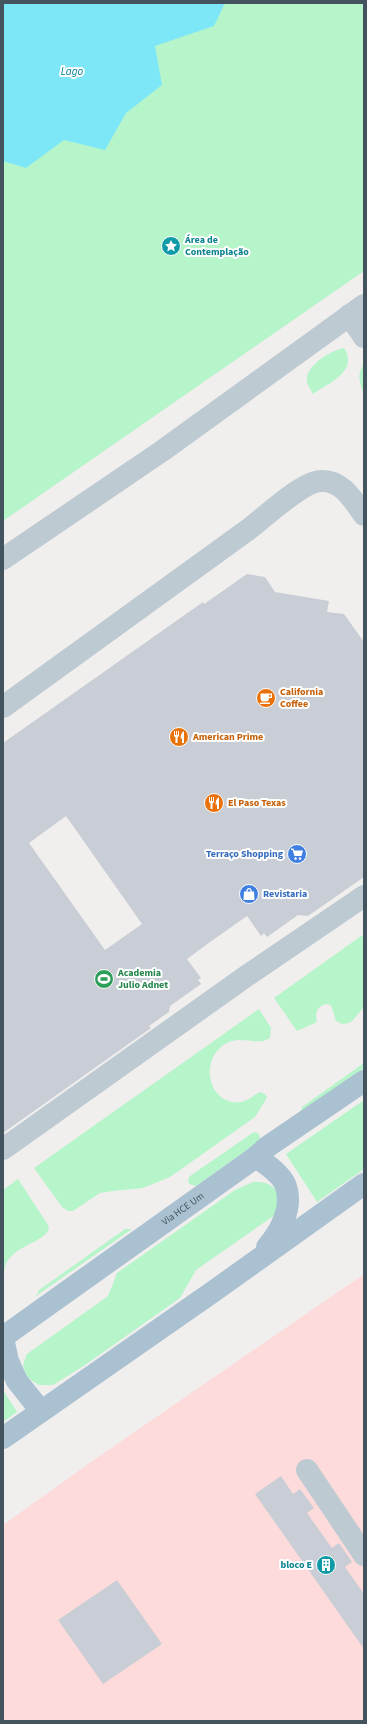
<svg xmlns="http://www.w3.org/2000/svg" width="367" height="1724" font-family="'Source Sans 3',sans-serif">
  <rect width="100%" height="100%" fill="#f1eeee"/>
  <path fill="#fedbdb" d="M364,1274V1721H3V1525L91,1462Z"/>
  <path fill="#b6f4ca" d="M3,3H364V271L3,521Z
    M344,348C359,371 329,383 313,394C311,390 308,386 307,382C304,366 332,350 344,348Z
    M364,364V395C360,383 356,375 364,364Z
    M364,934V1007C356,1014 355,1024 342,1024L336,1021L331,1005L326,1004C316,1007 315,1013 317,1022L297,1031L274,998Z
    M259,1009L271,1028L270,1038C256,1048 236,1030 218,1050C200,1070 213,1106 241,1102C248,1101 254,1095 260,1092L265,1094L267,1097L265,1101L255,1117L170,1177L143,1188L113,1191L100,1193L73,1211H68L62,1207L34,1168Z
    M364,1063V1068L301,1112L302,1107Z
    M364,1100V1169L317,1202L286,1154Z
    M254,1132L258,1133L260,1137L258,1142L196,1186L189,1184L188,1180L190,1176Z
    M18,1179L48,1225L49,1230C38,1245 14,1246 6,1264C3,1271 5,1279 3,1286V1190Z
    M253,1182C265,1181 274,1185 280,1196L275,1215L196,1270L180,1298L85,1365L53,1385H39L31,1380L26,1375L23,1365L27,1354L108,1296L117,1273L235,1190Z
    M125,1229H132L36,1296L39,1290Z
    M3,1390L17,1412L3,1422Z"/>
  <path fill="#7ee7f7" d="M3,3H225L214,26L155,46L162,85L126,113L105,150L64,140L26,168L3,161Z"/>
  <path fill="#c9cdd5" fill-rule="evenodd" d="M247,574L265,577L275,592L329,601L327,612L344,614L364,642V877L308,916L298,915L267,937L264,933L261,936L247,916L210,942L187,959L201,978L198,980L201,984L170,1006L169,1012L149,1026L151,1028L3,1133V743L203,602L204,604ZM66,816L142,924L105,950L29,843Z
    M281,1476L293,1494L300,1489L314,1508L307,1513L332,1548L339,1543L352,1562L345,1567L364,1594V1649L255,1494Z
    M117,1580L162,1644L103,1684L58,1620Z"/>
  <g fill="none" stroke-linecap="round" stroke-linejoin="round">
    <path stroke="#bdcad2" stroke-width="22" d="M349,315L364,337
      M3,559L162,451L364,305
      M3,707C85,647 167,588 249,529C265,517 303,481 321,481C342,480 353,500 364,515
      M3,1149L245,977L364,896
      M307,1470L364,1555"/>
    <g stroke="#aac1d1" stroke-width="22">
      <path d="M256,1157C266,1164 280,1173 285,1184C294,1206 281,1231 267,1247"/>
      <path id="s1" d="M3,1337L256,1157L267,1147L364,1081"/>
      <path d="M3,1338L8,1361L17,1381L41,1411"/>
      <path d="M3,1438L214,1291L364,1184"/>
    </g>
  </g>
  <defs>
    <symbol id="sight-disc" viewBox="-11 -11 22 22"><circle r="9.5" fill="#0f9aa8" stroke="#fff"/><path d="M0-6L1.8-2.2L6-1.7L2.9 1.2L3.7 5.4L0 3.3L-3.7 5.4L-2.9 1.2L-6-1.7L-1.8-2.2Z" fill="#fff"/></symbol>
    <symbol id="cafe-disc" viewBox="-11 -11 22 22"><circle r="9.5" fill="#e8710a" stroke="#fff"/><path d="M-5.5-4.5H6V0H3Q3 3.5 0 3.5H-2.5Q-5.5 3.5-5.5 0ZM3-3.2v2h1.7v-2ZM-6 4.5H4V6H-6Z" fill="#fff"/></symbol>
    <symbol id="restaurant-disc" viewBox="-11 -11 22 22"><circle r="9.5" fill="#e8710a" stroke="#fff"/><path d="M-5-6h1v4h1v-4h1v4h1v-4h1v5L-1.5 .5V6h-2V.5L-5-1ZM5-6V6H3V1.5H1.5Q1.5-4 5-6Z" fill="#fff"/></symbol>
    <symbol id="supermarket-disc" viewBox="-11 -11 22 22"><circle r="9.5" fill="#3f7fe0" stroke="#fff"/><path d="M-6-5.5h2.5l.6 2H6L4.5 2H-2.5L-4.4-4H-6ZM-1.5 3.2a1.3 1.3 0 1 0 .1 0ZM3 3.2a1.3 1.3 0 1 0 .1 0Z" fill="#fff"/></symbol>
    <symbol id="shop-disc" viewBox="-11 -11 22 22"><circle r="9.5" fill="#3f7fe0" stroke="#fff"/><path d="M-5-2.5h2.3a2.7 3.5 0 0 1 5.4 0H5L5.5 6h-11ZM-1.5-2.5h3a1.5 2.3 0 0 0-3 0Z" fill="#fff"/></symbol>
    <symbol id="stadium-disc" viewBox="-11 -11 22 22"><circle r="9.5" fill="#2e9e5b" stroke="#fff"/><path d="M0-5a6.5 5 0 1 0 0 10a6.5 5 0 1 0 0-10ZM-3.5-1.8h7v3.6h-7Z" fill="#fff"/></symbol>
    <symbol id="building-disc" viewBox="-11 -11 22 22"><circle r="9.5" fill="#0f9aa8" stroke="#fff"/><path d="M-4-6H4V6H1V3H-1V6H-4ZM-2.5-4.3h1.7v1.8h-1.7ZM.8-4.3h1.7v1.8H.8ZM-2.5-1h1.7V.8h-1.7ZM.8-1h1.7V.8H.8Z" fill="#fff"/></symbol>
  </defs>
  <g fill-rule="evenodd">
    <use href="#sight-disc" x="160" y="235" width="22" height="22"/>
    <use href="#cafe-disc" x="255" y="687" width="22" height="22"/>
    <use href="#restaurant-disc" x="168" y="726" width="22" height="22"/>
    <use href="#restaurant-disc" x="203" y="792" width="22" height="22"/>
    <use href="#supermarket-disc" x="286" y="843" width="22" height="22"/>
    <use href="#shop-disc" x="238" y="883" width="22" height="22"/>
    <use href="#stadium-disc" x="93" y="968" width="22" height="22"/>
    <use href="#building-disc" x="315" y="1554" width="22" height="22"/>
  </g>
  <g text-anchor="middle" dominant-baseline="central" stroke-width="4" stroke-linejoin="round" paint-order="stroke">
    <g font-size="10" font-weight="bold" fill="#0d838f" stroke="#fff" text-anchor="start">
      <text x="185" y="240">Área de<tspan x="185" dy="12">Contemplação</tspan></text>
      <text x="312" y="1565" text-anchor="end">bloco E</text>
    </g>
    <g font-size="10" font-weight="bold" fill="#c56008" stroke="#fff" text-anchor="start">
      <text x="280" y="692">California<tspan x="280" dy="12">Coffee</tspan></text>
      <text x="193" y="737">American Prime</text>
      <text x="228" y="803">El Paso Texas</text>
    </g>
    <g font-size="10" font-weight="bold" fill="#366cbe" stroke="#fff" text-anchor="end">
      <text x="283" y="854">Terraço Shopping</text>
      <text x="263" y="894" text-anchor="start">Revistaria</text>
    </g>
    <g font-size="10" font-weight="bold" fill="#27864d" stroke="#fff" text-anchor="start">
      <text x="118" y="973">Academia<tspan x="118" dy="12">Julio Adnet</tspan></text>
    </g>
    <g font-size="10" fill="#44545e" stroke="#fff">
      <text stroke="none"><textPath href="#s1" startOffset="221">Via HCE Um</textPath></text>
    </g>
    <g font-size="11" font-style="italic" fill="#038194" stroke="#fff">
      <text x="72" y="71">Lago</text>
    </g>
  </g>
  <rect width="367" height="1724" fill="none" stroke="#44545e" stroke-width="8"/>
</svg>
